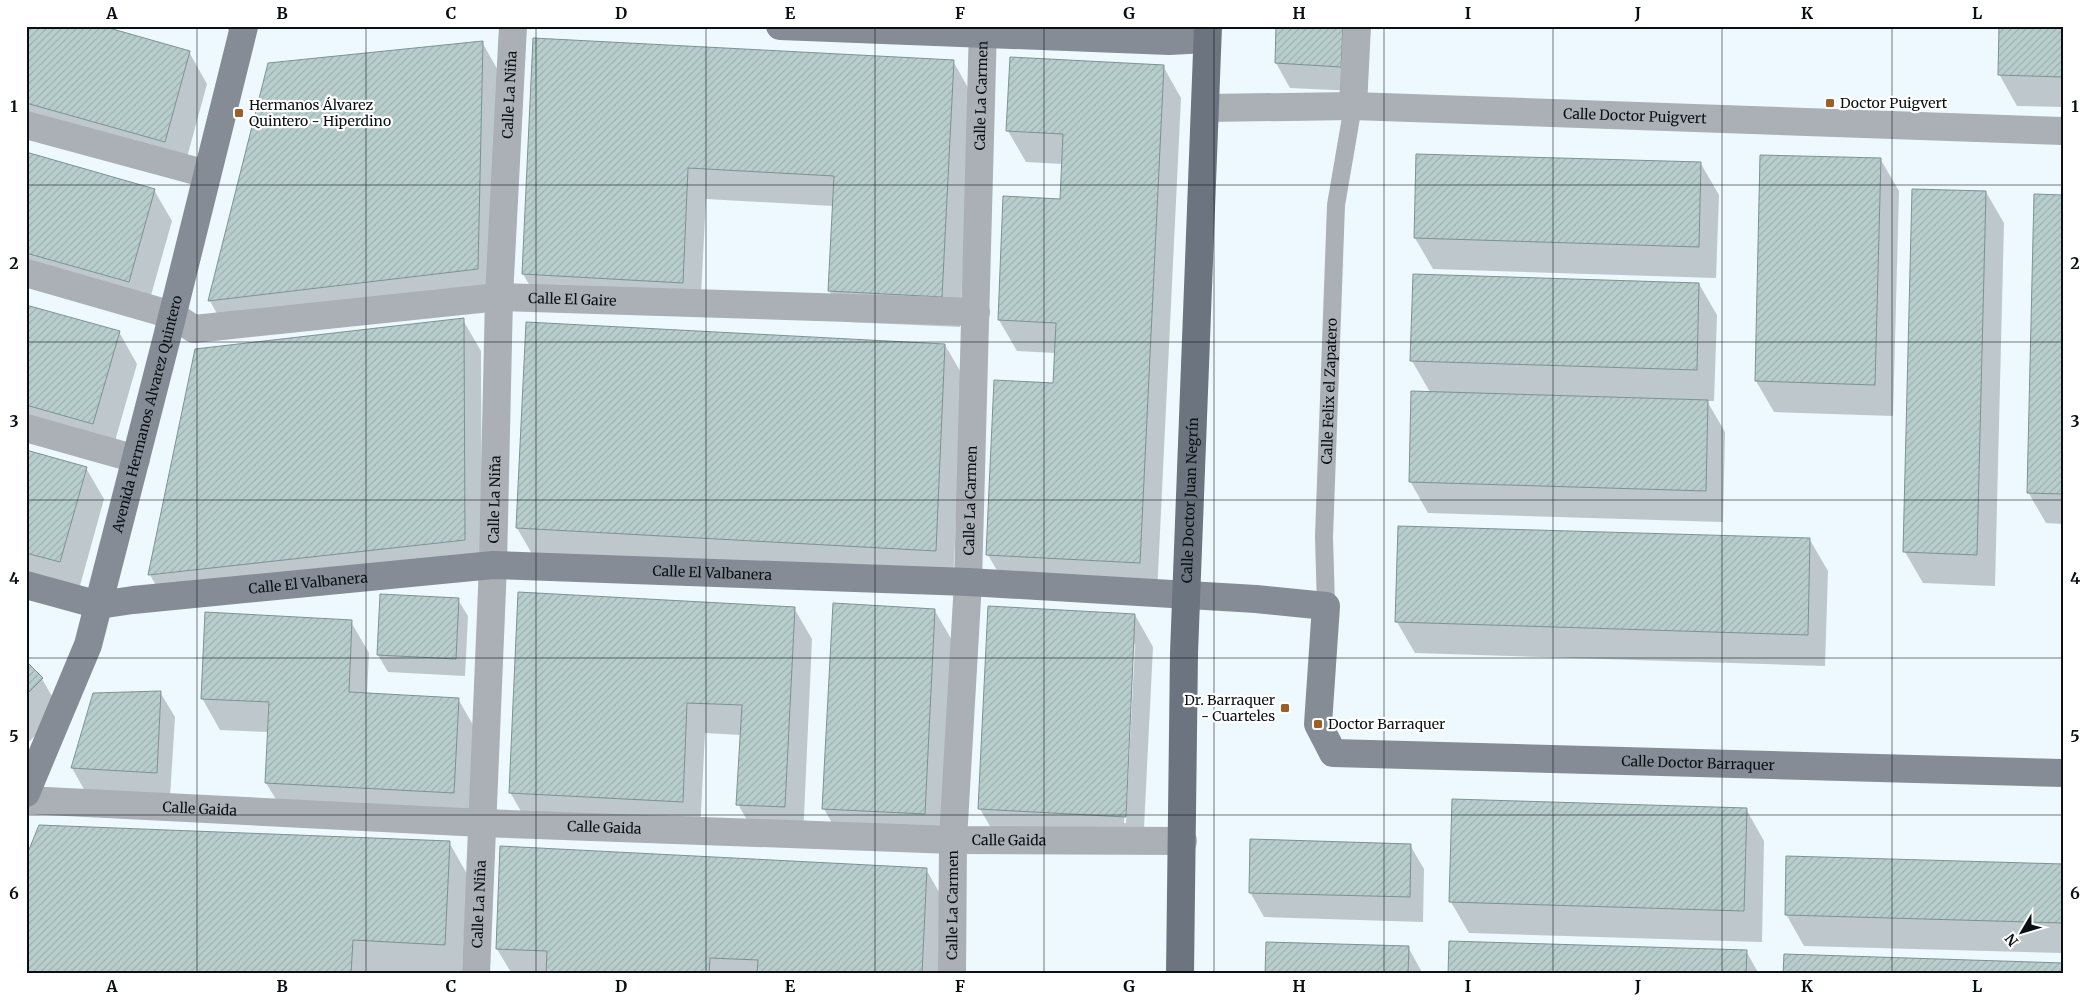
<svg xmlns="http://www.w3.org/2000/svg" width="2089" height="1000" font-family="Merriweather,serif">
  <defs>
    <pattern id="building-hatch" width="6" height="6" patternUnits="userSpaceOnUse" patternTransform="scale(1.25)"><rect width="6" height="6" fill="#b8cecd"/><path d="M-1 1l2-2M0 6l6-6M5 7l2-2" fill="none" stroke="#9db0af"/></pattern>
  </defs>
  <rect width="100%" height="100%" fill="#edf9ff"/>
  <path fill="#0003" fill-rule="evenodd" d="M26,26L189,52L207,84L183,172L26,128Z
    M1035,26H1191V38Z
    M1278,26H1358L1355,91L1290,88L1276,63Z
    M2063,26V107L2017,106L1999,74Z
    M534,39L953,61L971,93L960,327L847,322L829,290L833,206L706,199L700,314L541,305L523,274Z
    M482,42L500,74L495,300L227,332L210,301L269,64Z
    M1163,66L1181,98L1157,594L1006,586L988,555L1054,385L1056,353L1017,351L999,320L1004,198L1062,200L1063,164L1026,162L1008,131Z
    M26,153L154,190L172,221L146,313L26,279Z
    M1417,155L1701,164L1719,195L1716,278L1433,269L1415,238Z
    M1881,160L1899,191L1893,416L1774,412L1756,381Z
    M1986,192L2004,223L1995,586L1923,583L1905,552Z
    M2063,196V524L2046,523L2028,492Z
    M1699,284L1717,315L1714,401H1707L1725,432L1723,522L1428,513L1410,481L1430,392L1412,361Z
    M26,306L119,332L137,364L111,455L26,431Z
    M463,320L481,351L482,571L168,606L150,575L196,350Z
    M527,323L945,345L963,376L953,581L535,559L517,528Z
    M26,451L86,468L104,499L78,593L26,578Z
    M1810,540L1828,571L1825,666L1415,653L1397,622Z
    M381,596L458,600L468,616L465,676L388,672L378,655Z
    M794,608L812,639L803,838L756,836L738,804L741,735L705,733L700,832L528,824L510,792Z
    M935,611L953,642L943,845L842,840L824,809Z
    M1135,615L1153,647L1143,848L998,840L980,809ZM1133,644H1135L1126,823H1124Z
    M351,622L369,653L367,694L458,699L476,730L472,823L285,814L266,783L269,732L220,730L202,698Z
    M26,663L42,679L60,710L26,745Z
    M160,692L175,717L170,797L86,793L72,768L94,694Z
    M1746,809L1764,841L1762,942L1469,933L1451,902Z
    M449,842L467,874L462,974L370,971V974H26Z
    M1410,845L1424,869L1423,922L1264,917L1250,892Z
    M2063,866V953L1804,946L1786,914Z
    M926,869L944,901L940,974H512L497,949Z
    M1408,947L1423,974H1266Z
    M1746,951L1759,974H1449Z"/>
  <path fill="url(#building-hatch)" stroke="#7d9392" d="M26,26H102L190,51L165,142L26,103Z
    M1276,26H1343L1341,67L1275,63Z
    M1999,26H2063V77L1998,75Z
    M533,38L954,60L942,297L828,291L834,176L688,168L683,283L522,274Z
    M483,41L478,269L208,301L268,63Z
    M1010,57L1164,65L1140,563L986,555L994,380L1053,383L1056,323L998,320L1003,196L1060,199L1063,134L1006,131Z
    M26,152L155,189L129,282L26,253Z
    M1416,154L1701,162L1699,247L1414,238Z
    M1760,155L1881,158L1875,385L1755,381Z
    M1912,189L1986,191L1977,555L1903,552Z
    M2034,194L2063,195V494L2027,493Z
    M1413,274L1699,283L1697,370L1410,361Z
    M26,305L120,331L93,424L26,405Z
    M464,318L465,540L148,575L195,349Z
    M526,322L945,344L936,551L516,528Z
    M1411,391L1708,400L1706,491L1409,482Z
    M26,450L87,467L60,562L26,553Z
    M1398,526L1810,538L1808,635L1395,622Z
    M518,592L795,607L785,807L736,805L742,705L687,703L683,802L509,793Z
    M380,594L459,598L456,659L377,655Z
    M833,603L935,609L925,814L822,809Z
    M988,606L1135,614L1126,817L978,809Z
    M205,612L352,620L349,692L459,698L454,793L265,783L269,702L201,699Z
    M26,661L43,678L26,695Z
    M161,691L157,773L71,768L93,693Z
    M1452,799L1747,808L1744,911L1449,902Z
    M39,825L450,841L445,945L353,940L351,974H26V857Z
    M1250,839L1411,844L1410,897L1249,893Z
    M500,846L927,868L922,974H757L758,960L710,958L709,974H546L547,951L496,949Z
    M1786,856L2063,864V923L1785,915Z
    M1449,941L1747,950L1746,974H1448Z
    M1266,942L1409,946L1408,974H1265Z
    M1784,954L2063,963V974H1783Z"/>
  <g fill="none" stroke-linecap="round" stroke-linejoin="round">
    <path stroke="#abafb6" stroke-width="18" id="s1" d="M1326,606L1324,537L1336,205L1353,106"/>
    <g stroke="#abafb6" stroke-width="28">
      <path d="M1353,106L1357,26"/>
      <path id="s2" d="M1206,108L1353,106L2063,131"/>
      <path d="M26,125L207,174"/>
      <path id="s3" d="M26,273L172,315L194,329L499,297L976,312"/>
      <path d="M26,428L136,459"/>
      <path id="s4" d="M26,800L482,823L953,840L1183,841"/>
      <path id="s5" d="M476,974L493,565L499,297L513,26"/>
      <path id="s6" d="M952,974L953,840L968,582L983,26"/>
    </g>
    <g stroke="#868c96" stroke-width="28">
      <path d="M780,26L1169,41L1207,39"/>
      <path id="s7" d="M26,585L99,605L133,600L493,565L968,582L1256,599L1326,606L1318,724L1333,753L2063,773"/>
      <path id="s8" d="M26,793L88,645L167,337L244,27L242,26"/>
    </g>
    <path stroke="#6c7480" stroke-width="28" id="s9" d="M1180,974L1184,653L1208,26"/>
  </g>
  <path fill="none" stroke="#090f12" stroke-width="1" stroke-opacity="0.55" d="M197,26V974M366,26V974M536,26V974M706,26V974M875,26V974M1044,26V974M1214,26V974M1384,26V974M1553,26V974M1722,26V974M1892,26V974M26,185H2063M26,342H2063M26,500H2063M26,658H2063M26,815H2063"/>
  <g fill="#9d5f24" stroke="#fff" stroke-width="2">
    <rect x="1825" y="98" width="10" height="10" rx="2.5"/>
    <rect x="234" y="108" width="10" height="10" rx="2.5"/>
    <rect x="1280" y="703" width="10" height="10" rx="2.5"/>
    <rect x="1313" y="719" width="10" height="10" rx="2.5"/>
  </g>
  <g text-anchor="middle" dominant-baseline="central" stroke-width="4.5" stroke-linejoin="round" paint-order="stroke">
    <g font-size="14" fill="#090f12" stroke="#fff">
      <text stroke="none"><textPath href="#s5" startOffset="880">Calle La Niña</textPath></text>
      <text stroke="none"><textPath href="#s6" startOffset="879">Calle La Carmen</textPath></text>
      <text stroke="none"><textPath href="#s2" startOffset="429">Calle Doctor Puigvert</textPath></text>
      <text stroke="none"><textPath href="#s3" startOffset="558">Calle El Gaire</textPath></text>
      <text stroke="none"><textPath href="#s1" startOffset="215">Calle Felix el Zapatero</textPath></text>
      <text stroke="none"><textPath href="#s8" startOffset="399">Avenida Hermanos Alvarez Quintero</textPath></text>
      <text stroke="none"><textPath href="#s5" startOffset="475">Calle La Niña</textPath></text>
      <text stroke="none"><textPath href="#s6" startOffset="474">Calle La Carmen</textPath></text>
      <text stroke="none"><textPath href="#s9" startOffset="474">Calle Doctor Juan Negrín</textPath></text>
      <text stroke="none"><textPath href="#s7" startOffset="691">Calle El Valbanera</textPath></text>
      <text stroke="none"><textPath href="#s7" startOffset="286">Calle El Valbanera</textPath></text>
      <text stroke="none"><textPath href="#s7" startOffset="1822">Calle Doctor Barraquer</textPath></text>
      <text stroke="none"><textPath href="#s4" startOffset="174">Calle Gaida</textPath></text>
      <text stroke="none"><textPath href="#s4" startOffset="579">Calle Gaida</textPath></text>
      <text stroke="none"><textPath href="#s4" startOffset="984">Calle Gaida</textPath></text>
      <text stroke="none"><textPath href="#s5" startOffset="70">Calle La Niña</textPath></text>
      <text stroke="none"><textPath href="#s6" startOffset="69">Calle La Carmen</textPath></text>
    </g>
    <g font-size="14" fill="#090f12" stroke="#fff" text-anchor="start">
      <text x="1840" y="103">Doctor Puigvert</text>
      <text x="249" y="105">Hermanos Álvarez<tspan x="249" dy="16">Quintero - Hiperdino</tspan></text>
      <text x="1275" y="700" text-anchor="end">Dr. Barraquer<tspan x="1275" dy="16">- Cuarteles</tspan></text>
      <text x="1328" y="724">Doctor Barraquer</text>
    </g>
  </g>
  <rect width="2089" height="1000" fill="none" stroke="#ffffff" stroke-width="55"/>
  <g transform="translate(2022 932) rotate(232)" stroke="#ffffff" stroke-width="4" paint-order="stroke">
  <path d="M0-4L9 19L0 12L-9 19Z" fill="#090f12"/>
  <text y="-8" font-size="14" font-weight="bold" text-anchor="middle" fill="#090f12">N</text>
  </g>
  <rect x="28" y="28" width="2034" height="944" fill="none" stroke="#090f12" stroke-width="2"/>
  <g font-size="16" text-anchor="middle" font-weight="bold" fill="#090f12">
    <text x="112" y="19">A</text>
    <text x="282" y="19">B</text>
    <text x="451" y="19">C</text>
    <text x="621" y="19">D</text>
    <text x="790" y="19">E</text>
    <text x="960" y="19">F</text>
    <text x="1129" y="19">G</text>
    <text x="1299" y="19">H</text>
    <text x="1468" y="19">I</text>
    <text x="1638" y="19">J</text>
    <text x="1807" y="19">K</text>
    <text x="1977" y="19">L</text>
    <text x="14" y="112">1</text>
    <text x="2075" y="112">1</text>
    <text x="14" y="269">2</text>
    <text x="2075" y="269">2</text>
    <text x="14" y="427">3</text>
    <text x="2075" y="427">3</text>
    <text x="14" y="584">4</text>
    <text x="2075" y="584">4</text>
    <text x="14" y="742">5</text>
    <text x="2075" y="742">5</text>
    <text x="14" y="899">6</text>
    <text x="2075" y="899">6</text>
    <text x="112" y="992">A</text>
    <text x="282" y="992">B</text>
    <text x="451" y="992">C</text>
    <text x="621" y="992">D</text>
    <text x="790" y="992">E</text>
    <text x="960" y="992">F</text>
    <text x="1129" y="992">G</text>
    <text x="1299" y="992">H</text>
    <text x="1468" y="992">I</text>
    <text x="1638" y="992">J</text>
    <text x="1807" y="992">K</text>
    <text x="1977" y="992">L</text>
  </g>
</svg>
